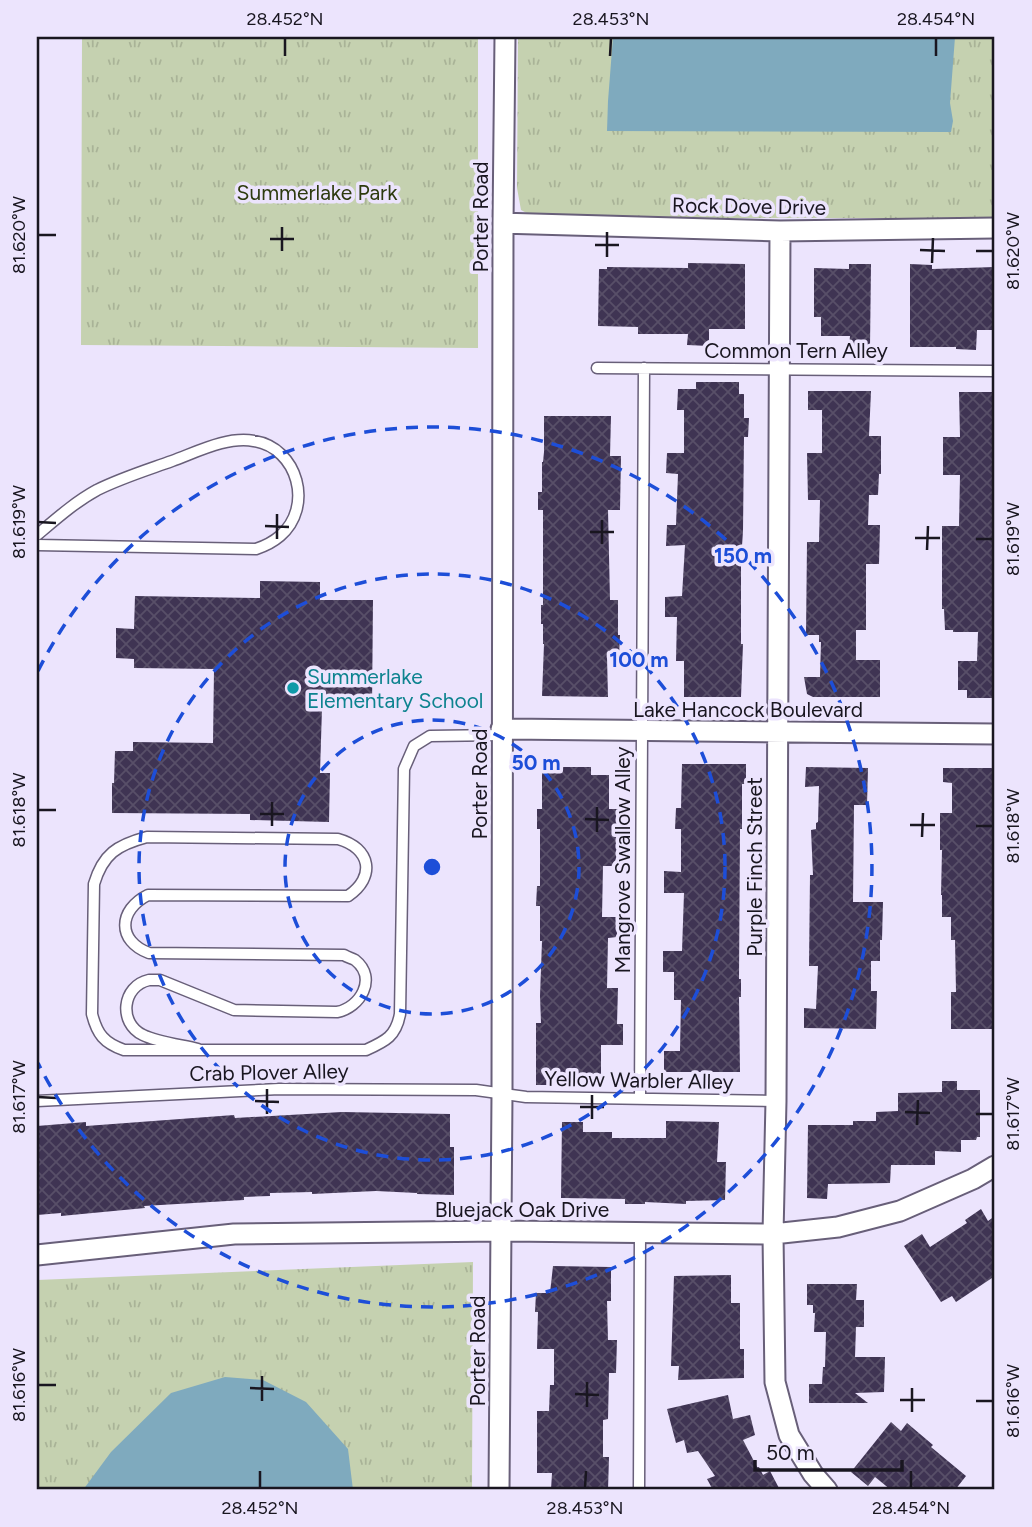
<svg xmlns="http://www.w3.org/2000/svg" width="1032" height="1527" font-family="Figtree,sans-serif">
  <defs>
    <pattern id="park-tufts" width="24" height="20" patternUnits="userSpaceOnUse" patternTransform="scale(1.75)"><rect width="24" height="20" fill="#c5d1b0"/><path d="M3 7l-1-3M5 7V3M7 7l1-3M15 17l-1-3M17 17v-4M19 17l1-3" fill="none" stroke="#a9b397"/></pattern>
    <pattern id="building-cross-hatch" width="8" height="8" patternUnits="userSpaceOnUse" patternTransform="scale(1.75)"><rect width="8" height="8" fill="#3f3453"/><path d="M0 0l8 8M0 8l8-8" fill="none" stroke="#584f68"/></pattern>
  </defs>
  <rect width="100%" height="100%" fill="#ece4fd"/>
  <path fill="url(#park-tufts)" d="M82,37H478V348L81,345Z
    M518,37H995V218H536L521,210L517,188Z
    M473,1262L472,1490H37V1280Z"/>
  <path fill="#7faabe" d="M613,37H955L950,103L953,121L951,132L607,131L608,101Z
    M225,1377L263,1380L306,1402L348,1449L353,1490H83L111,1452L171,1393Z"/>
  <path fill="url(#building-cross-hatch)" d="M688,263L745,264V329H709V346L687,345L688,334H638V327L598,326L599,269H607V267L688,268Z
    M849,264H871L870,347H849L850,336H821V317H814V268L849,269Z
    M910,264L932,265V269L995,267V330H977L976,350L956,349V347H910Z
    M696,382H739V394H744V418H749L748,437H744L743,531L742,546H741V644H743L741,697H684V661H676L677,617H665V597L682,596L685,545L666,546L667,525H676L678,474L666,473L667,453H684V410H677L678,389H696Z
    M808,391H871L869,436H881V474H879L878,495H869L868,525H880L879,564H866V630H856V660H880V697H813L807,694L804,677H820L821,642H819V635H806L807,542H819L820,500H808L807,453H822V410H808Z
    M959,392H995V698H967V690H958V661H977L978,632H953V630H945L944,609H942V526H959L960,475H943V437H960Z
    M544,416H611L610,456H621L620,510H608L610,600H618V635H620L619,657H607L608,697L542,696L544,644H543V624H541V605H543V510H538V492H542V462H543L544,452Z
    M260,581L320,582V600H373L372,709L322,708L320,773H330L329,822L250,820V814L112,813V783H114L115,751H133V742L213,743L214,669L134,668V659L116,658V628L134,629L135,596L260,598Z
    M682,764H746V784H742V829H740L739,979H741V997H739L740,1072H664V1051H680L681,1000H674V972H663V951H682L684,893H664V871L681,872V829H675L676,808H681Z
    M542,767H591V775H609V809H625V830H617L616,866H603L602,917H617V937L608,938L607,988H618L617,1024H623V1045H601V1085H536V1023H541L540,996L542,941H540V906H536L537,886H540V829H537V809H542Z
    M806,767L868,768L867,805H854L853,902H883L882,940H880V961H871V991H877L876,1029L804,1028V1008L816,1009L818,966H809L810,875H813L811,830L816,829V823L818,822L819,786L805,787Z
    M943,768H995V1029H951V992H956L955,940H951V917H942V895H941L942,850H940V813H952V783L943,782Z
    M942,1081H957V1090H980V1137H977L976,1140H961V1152L935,1151V1165H891L890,1183L828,1184L827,1199L807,1198L808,1125H853V1121H876V1112L898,1111V1093L942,1092Z
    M342,1112L450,1114V1147H454V1195L417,1194V1193L376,1191L312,1194V1192L270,1193V1196L244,1197V1200L144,1206L145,1208L61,1216V1213L37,1215V1126L86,1122V1126L234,1115L235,1118Z
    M666,1121L719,1122L717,1162H726L725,1200L686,1201V1204L645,1202V1204H625V1199L561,1198L562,1122H583V1132H612V1138H666Z
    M981,1209L988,1221L995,1216V1276L956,1302L952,1296L941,1302L904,1246L922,1234L930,1247L967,1223L965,1220Z
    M553,1266L611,1267V1301H607L608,1340H617L616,1373H609L608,1419L603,1420V1457H609L608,1490H551L552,1473H537V1411H549L550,1385H554V1349H537L538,1312H535L536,1293H550Z
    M731,1275V1303H740V1349H744V1378L678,1380L679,1366H671L674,1276Z
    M807,1284H857L856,1300H864V1327H856L855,1357H885L884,1392L855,1393L868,1403H809V1384H822L823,1367H825L826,1332H814L815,1313H813V1305H807Z
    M728,1395L733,1419L750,1415L755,1435L743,1440L757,1467H759L763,1475L770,1471L780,1490H713L707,1479L715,1476L698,1451L687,1453L684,1440L676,1443L667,1409Z
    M891,1422L901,1431L907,1423L933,1445L931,1447L966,1476L955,1490H891L875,1477L868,1486L851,1472Z"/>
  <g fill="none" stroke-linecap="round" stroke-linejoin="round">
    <defs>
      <path id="service" d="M597,368L995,371
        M37,535C56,519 75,502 97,490C121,478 147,470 172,461C197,452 227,436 254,441C298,448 314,507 280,536C273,542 265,546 256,549L37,545
        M198,1049C182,1045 157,1042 143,1035C118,1023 122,986 149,980C153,980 157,980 160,980L234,1010L337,1012C360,1008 378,978 355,960C351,958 347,957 344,955L149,953C117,941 118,910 148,895L348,896C376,877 371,848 338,839L147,837C117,845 103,854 94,884L92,1014C97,1034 104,1043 124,1050H366C386,1041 396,1036 400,1014L404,769L414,746L430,736L501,735
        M640,1099L644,368
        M37,1101L279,1089L476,1090L526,1097L776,1101
        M639,1490L640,1233"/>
      <path id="minor" d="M503,223L780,231L995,228
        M780,231L776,1101L773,1234L775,1382L789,1435L813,1474L827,1490
        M501,729L995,734
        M37,1255L234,1234L500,1231L773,1234L838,1227L900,1211L973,1179L995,1166
        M499,1490L502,1094L503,223L505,37"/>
    </defs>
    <use href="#service" stroke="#685f79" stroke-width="13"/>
    <use href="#minor" stroke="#685f79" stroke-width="23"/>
    <use href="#service" stroke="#fff" stroke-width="10"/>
    <use href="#minor" stroke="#fff" stroke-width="19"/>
  </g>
  <path fill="none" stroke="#191620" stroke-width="2.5" d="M285,56V38M610,56L611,38M936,56V38M38,235H56M270,239H294M595,245H619M920,250L945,251M282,251V227M976,251H993M607,257V232M932,263L933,238M38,522L56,523M265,526L289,527M590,532H614M915,538H940M277,539V514M976,539H993M602,544V520M927,550L928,526M38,810H56M260,814H284M585,819L609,820M910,825H935M272,826V802M976,826H993M597,832V807M922,837L923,813M38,1097L56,1098M255,1101L279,1102M580,1107H604M905,1112L930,1113M267,1114V1089M976,1114H993M592,1119V1095M917,1125L918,1100M38,1385H56M250,1388L274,1389M575,1394L599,1395M900,1400H925M262,1401V1376M976,1401H993M587,1407V1382M912,1412V1388M260,1488V1471M585,1488L586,1471M911,1488V1471"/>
  <g fill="none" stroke="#1d4ed8" stroke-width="3.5" stroke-dasharray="12 9">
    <circle cx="432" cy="867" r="147"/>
    <circle cx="432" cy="867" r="293"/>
    <path d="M38 671A440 440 0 1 1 38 1063"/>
  </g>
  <circle fill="#0f9aa8" stroke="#ece4fd" stroke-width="2.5" cx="293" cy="688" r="7"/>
  <g text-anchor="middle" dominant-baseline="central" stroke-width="7" stroke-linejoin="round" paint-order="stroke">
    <g font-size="21" fill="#2d3a0e" stroke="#ece4fd">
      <text x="317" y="192">Summerlake Park</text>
    </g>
    <g font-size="21" fill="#191620" stroke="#ece4fd">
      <text transform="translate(749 206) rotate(1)">Rock Dove Drive</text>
      <text transform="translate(480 217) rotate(-90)">Porter Road</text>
      <text x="796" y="350">Common Tern Alley</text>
      <text x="748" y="709">Lake Hancock Boulevard</text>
      <text transform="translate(479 784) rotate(-90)">Porter Road</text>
      <text transform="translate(622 860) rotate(-90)">Mangrove Swallow Alley</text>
      <text transform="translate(754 867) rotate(-90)">Purple Finch Street</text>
      <text transform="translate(269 1072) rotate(-1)">Crab Plover Alley</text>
      <text transform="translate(639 1080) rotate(1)">Yellow Warbler Alley</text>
      <text x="522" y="1209">Bluejack Oak Drive</text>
      <text transform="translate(477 1351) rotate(-90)">Porter Road</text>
    </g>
    <g font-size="21" fill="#0d838f" stroke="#ece4fd" text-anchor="start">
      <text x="307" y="676">Summerlake<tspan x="307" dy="24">Elementary School</tspan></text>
    </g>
  </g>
  <circle cx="432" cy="867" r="10" fill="#1d4ed8" stroke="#ece4fd" stroke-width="3.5"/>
  <g font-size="21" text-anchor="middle" font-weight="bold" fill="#1d4ed8" stroke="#ece4fd" stroke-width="7" stroke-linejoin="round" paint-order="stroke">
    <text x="743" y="563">150 m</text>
    <text x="639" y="667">100 m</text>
    <text x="536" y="770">50 m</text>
  </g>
  <rect width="1032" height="1527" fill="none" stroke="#ece4fd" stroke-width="77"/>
  <path d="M755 1460v10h147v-10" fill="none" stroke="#191620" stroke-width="3.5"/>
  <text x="766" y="1460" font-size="21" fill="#191620" stroke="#ece4fd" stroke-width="5" paint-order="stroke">50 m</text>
  <rect x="38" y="38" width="955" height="1450" fill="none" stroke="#191620" stroke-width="2.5"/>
  <g font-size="18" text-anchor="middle" fill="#191620">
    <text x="285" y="25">28.452°N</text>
    <text x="611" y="25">28.453°N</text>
    <text x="936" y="25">28.454°N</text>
    <text transform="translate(19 235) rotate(-90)" y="6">81.620°W</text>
    <text transform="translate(1013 251) rotate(-90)" y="6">81.620°W</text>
    <text transform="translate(19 522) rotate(-90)" y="6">81.619°W</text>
    <text transform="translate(1013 539) rotate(-90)" y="6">81.619°W</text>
    <text transform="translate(19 810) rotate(-90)" y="6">81.618°W</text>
    <text transform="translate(1013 826) rotate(-90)" y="6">81.618°W</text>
    <text transform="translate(19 1097) rotate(-90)" y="6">81.617°W</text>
    <text transform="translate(1013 1114) rotate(-90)" y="6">81.617°W</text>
    <text transform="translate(19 1385) rotate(-90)" y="6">81.616°W</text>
    <text transform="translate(1013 1401) rotate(-90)" y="6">81.616°W</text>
    <text x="260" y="1514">28.452°N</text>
    <text x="585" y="1514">28.453°N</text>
    <text x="911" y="1514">28.454°N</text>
  </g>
</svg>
